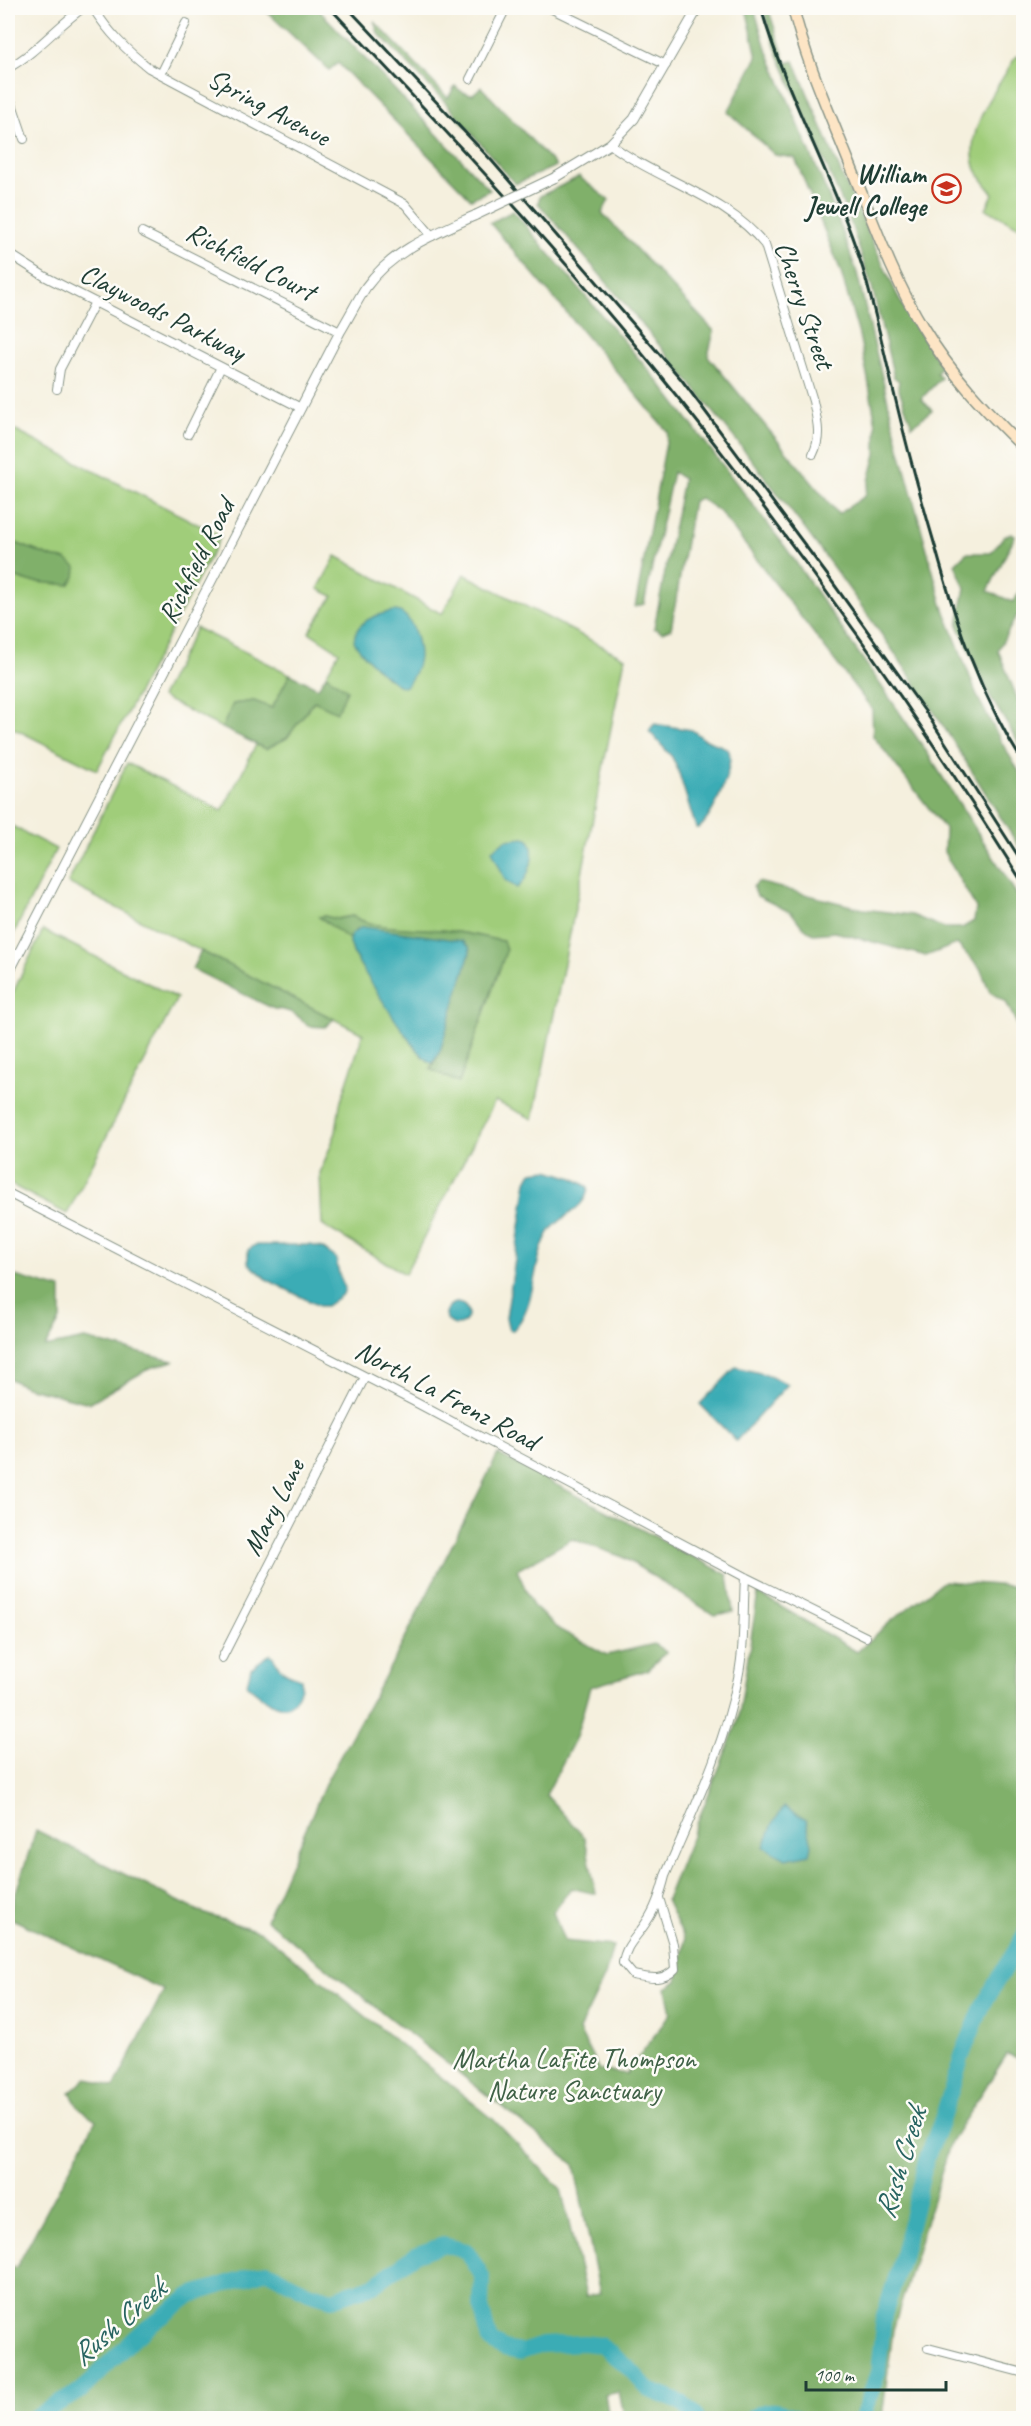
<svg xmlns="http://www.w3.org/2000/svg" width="1031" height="2426" font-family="Caveat,sans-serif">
  <rect width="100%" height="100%" fill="#fdfcf7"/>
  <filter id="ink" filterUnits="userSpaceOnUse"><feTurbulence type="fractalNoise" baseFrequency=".0167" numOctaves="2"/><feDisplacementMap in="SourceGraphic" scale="12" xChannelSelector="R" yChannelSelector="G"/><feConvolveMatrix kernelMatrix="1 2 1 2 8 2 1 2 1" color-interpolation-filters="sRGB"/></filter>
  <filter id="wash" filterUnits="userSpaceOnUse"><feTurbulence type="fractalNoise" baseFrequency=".008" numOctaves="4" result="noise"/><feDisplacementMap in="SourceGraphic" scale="24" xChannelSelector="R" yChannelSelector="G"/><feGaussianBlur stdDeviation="1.35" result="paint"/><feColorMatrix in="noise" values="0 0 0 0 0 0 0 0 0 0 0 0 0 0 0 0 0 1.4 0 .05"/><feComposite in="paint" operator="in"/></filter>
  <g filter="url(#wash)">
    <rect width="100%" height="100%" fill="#f5f0de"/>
    <path fill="#a0cd7a" stroke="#608557" stroke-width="1.5" fill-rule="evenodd" d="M1016,56L1024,60L1023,229L986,209L993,194C988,186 978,176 975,167C964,128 998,88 1016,56Z
      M8,427L221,536L97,770L11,727L8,732V575L26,581L65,559L54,558L8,540Z
      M336,556L442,614L464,574L625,658L533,1119L495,1101L405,1274L322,1225L320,1173L336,1132L340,1104L363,1034L68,883L127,763L222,811L256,745L266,749L287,738L314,701L336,711L347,690L326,675L339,652L309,632L333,596L318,589ZM324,916L337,919L352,916C377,930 411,928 439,930C460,931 482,937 503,941L506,951L459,1083L431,1069L432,1063C414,1055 368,976 354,955L349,939L319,917Z
      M196,628L290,674L272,708L254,701L233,704L222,728L161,697Z
      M8,824L56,849L8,945Z
      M43,930L177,998L67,1214L8,1183V1003Z"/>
    <path fill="#80b06a" stroke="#50764f" stroke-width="1.5" d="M263,8H317L490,190L471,199L338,63L329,70Z
      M746,8H754L765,45L836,214L857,273L900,451L942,604L978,698L1003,745L1023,778V853C982,788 942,721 898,658C788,499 666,349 538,203L540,196L579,177L609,200L602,213L714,331L708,356L838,514L865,496L876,454V425L868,379L859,335L840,269L795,158L775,155L728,112L757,57Z
      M763,8H768L786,63L794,61L844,180L900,301L941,366L937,373L941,378L921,399L932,410L912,426L898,387L899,381L894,377L872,287L849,218L777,52Z
      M374,21L448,98L455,86C460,92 465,94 473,94L481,87L556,166L515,184L445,102L378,33Z
      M513,211L662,386L786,548L924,748L1006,877L1023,905V1036L1006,1002L990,992L980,968L957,944L926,956L835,932L813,934L801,925L792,913L757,896L753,887L758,882L863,909L912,915L944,928H962L974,921L976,908L944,852L945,829L873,736L872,709L720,512L700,498L693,501L671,629L662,632L654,628L683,479L673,472L644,604L635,607L668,432L490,223Z
      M1011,534L1015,536L988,591L1013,602L1023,587V611L1016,617L998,650L1023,713V750L991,698L958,625L965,588L955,564L966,553H991L1004,536Z
      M8,540L54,558L65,559L76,567L75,577L69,585L26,581L8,575Z
      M290,674L318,688L326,675L347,690L337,712L314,701L287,738L266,749L222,728L233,704L254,701L272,708Z
      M324,916L337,919L352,916C377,930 411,928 439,930C460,931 482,937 503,941L506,951L459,1083L430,1069L439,1054L470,952L469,947L357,929L349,939L319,917Z
      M201,951L334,1019L325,1027L308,1026C297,1014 291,1010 274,1009L192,969Z
      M8,1274L61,1289V1318L45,1347L85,1339L173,1361L150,1368L89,1403L26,1387L8,1378Z
      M498,1454L728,1575L733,1612L714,1615L623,1557L572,1539L517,1570L533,1606L560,1630L607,1655L654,1644L666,1652L647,1670L590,1687L576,1737L546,1795L585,1838L596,1894L571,1888L553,1912L564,1941L613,1946L605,1976L579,2030L599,2070L626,2074L671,2013L666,1988L677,1981L685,1940L666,1900L738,1721L758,1593L857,1652L891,1621L944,1581L1023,1587V2060L1007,2054L951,2141L893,2330L882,2418H625L619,2392L605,2395L609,2418H8V2266L16,2268L96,2120L80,2109L70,2093L86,2078L114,2087L164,1990L8,1917L36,1830L202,1913L261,1932L493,2119L561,2189L586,2296L600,2294L574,2164L266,1920L327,1780L395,1658Z"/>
    <path fill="#3aacb5" stroke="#2c7474" stroke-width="1.5" d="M394,611C412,611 419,642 419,657C418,667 412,681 404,687C390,684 361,654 354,641C355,621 377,614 394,611Z
      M654,724L692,730L704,739L724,747L729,751C734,767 713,817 699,828H696L678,770L672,757L649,731Z
      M523,838L528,839C538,851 529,879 517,888L505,880L492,850L506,840Z
      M362,927L462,941L469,947L470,952L439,1054L432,1063C414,1055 367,976 354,955L349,939L352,934Z
      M548,1170L573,1178L588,1187C587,1209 561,1215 550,1231C531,1259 538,1307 512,1331L509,1330L506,1318L527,1181L532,1172Z
      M255,1245H311L322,1248L336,1258L339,1274L345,1288L343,1294L326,1306H319L268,1280L248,1263V1250Z
      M446 1314a11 11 0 1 1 22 0a11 11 0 1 1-22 0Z
      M736,1367L764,1374L788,1384L736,1441L700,1404Z
      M270,1654C277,1659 276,1665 282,1670C288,1675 294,1676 301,1679C302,1687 300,1691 296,1698C284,1718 263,1697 250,1688L247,1684L251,1668Z
      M784,1807L806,1820L812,1845L810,1854L786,1859L764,1847L774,1821Z"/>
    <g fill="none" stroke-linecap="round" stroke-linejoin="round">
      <path stroke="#3aacb5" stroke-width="16" d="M33,2418L82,2390L135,2337L191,2295L267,2271L308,2292L332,2299L374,2285L417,2254L443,2245L467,2251L482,2276L481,2307L490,2341L504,2349L521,2352L542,2345L583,2343L600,2345L629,2368L649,2390L682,2403L697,2418
        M752,2418C767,2406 782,2411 799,2418
        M862,2418L878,2372L884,2316L902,2258L927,2157L941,2122L963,2053L983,2005L1024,1935"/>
    </g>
  </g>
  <g filter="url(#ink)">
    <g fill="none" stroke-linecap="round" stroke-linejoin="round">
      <defs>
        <path id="minor" d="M93,8C109,33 126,50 149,68L405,204L432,236
          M550,8L666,65
          M8,68C36,53 57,26 83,8
          M161,74L186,23
          M470,79L506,8
          M8,92L24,139
          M610,144C659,181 726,196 765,245L813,401C817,420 822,436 813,454
          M142,232L340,332
          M8,253L44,276L301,408
          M57,389L60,369L95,302
          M188,434L221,367
          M8,1193L413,1401L745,1577L866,1637
          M222,1658L365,1377
          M659,1898L673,1944L675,1969C663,1982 649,1978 633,1975L623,1963C625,1945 638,1936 647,1921C656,1908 661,1892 665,1876C692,1813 725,1745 738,1678C745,1644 743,1611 745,1577
          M928,2348L1024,2373"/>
        <path id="tertiary" d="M554,178L610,144L634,119L698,8
          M8,974L340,332C349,317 357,301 366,287C392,250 437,233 476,215"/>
        <path id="secondary" d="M793,8C806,61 829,112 849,162C872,218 892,277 924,329C951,374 986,411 1024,448"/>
      </defs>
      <use href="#minor" stroke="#8a9689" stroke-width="10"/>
      <use href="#tertiary" stroke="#8a9689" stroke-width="11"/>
      <use href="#secondary" stroke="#8a9689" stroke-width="13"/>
      <use href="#minor" stroke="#fff" stroke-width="8"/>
      <use href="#tertiary" stroke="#fff" stroke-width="9"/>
      <use href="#secondary" stroke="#fde5c5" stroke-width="10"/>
      <path stroke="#1f3d34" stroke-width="3" d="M330,8C440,125 552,243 654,368C788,532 912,705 1024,885
        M348,8L492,161L681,379L828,576L927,714L1024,865
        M761,8C787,98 835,180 863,269C875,310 884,352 894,393C906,444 920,495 935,546C957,626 979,693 1024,764"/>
      <defs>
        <path id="tertiary-bridge" d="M476,215L554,178"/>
      </defs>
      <use href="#tertiary-bridge" stroke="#8a9689" stroke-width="11" stroke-linecap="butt"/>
      <use href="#tertiary-bridge" stroke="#fff" stroke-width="9"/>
    </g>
  </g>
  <defs>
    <symbol id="university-ring" viewBox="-11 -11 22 22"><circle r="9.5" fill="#fdfcf7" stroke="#c8321e" stroke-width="1.5"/><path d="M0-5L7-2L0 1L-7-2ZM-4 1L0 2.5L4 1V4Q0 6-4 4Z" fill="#c8321e"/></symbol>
  </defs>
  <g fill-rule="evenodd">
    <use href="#university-ring" x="930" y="172" width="33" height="33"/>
  </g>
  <g text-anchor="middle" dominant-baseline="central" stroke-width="5" stroke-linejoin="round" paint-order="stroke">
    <g font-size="28" fill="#1f3d34" stroke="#fdfcf7">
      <text transform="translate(269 107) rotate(28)">Spring Avenue</text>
      <text transform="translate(251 261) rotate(27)">Richfield Court</text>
      <text transform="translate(805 305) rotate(71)">Cherry Street</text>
      <text transform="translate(163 312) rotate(27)">Claywoods Parkway</text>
      <text transform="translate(196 561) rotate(-63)">Richfield Road</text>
      <text transform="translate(447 1395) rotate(28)">North La Frenz Road</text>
      <text transform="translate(273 1507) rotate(-63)">Mary Lane</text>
    </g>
    <g font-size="28" font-weight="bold" fill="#1f3d34" stroke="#fdfcf7" text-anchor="end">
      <text x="926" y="173">William<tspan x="926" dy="32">Jewell College</tspan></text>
    </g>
    <g font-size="28" fill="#3f6146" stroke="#fdfcf7">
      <text x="574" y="2058">Martha LaFite Thompson<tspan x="574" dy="32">Nature Sanctuary</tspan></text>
    </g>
    <g font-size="30" font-style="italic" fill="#286461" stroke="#fdfcf7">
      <text transform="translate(900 2163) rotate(-73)">Rush Creek</text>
      <text transform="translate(118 2322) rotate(-41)">Rush Creek</text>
    </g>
  </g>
  <rect width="1031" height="2426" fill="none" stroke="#fdfcf7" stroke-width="30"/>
  <path d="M806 2381v9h140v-9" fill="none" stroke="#1f3d34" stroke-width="3"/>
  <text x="815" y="2381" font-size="18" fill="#1f3d34" stroke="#fdfcf7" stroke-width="4.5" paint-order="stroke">100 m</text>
</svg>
